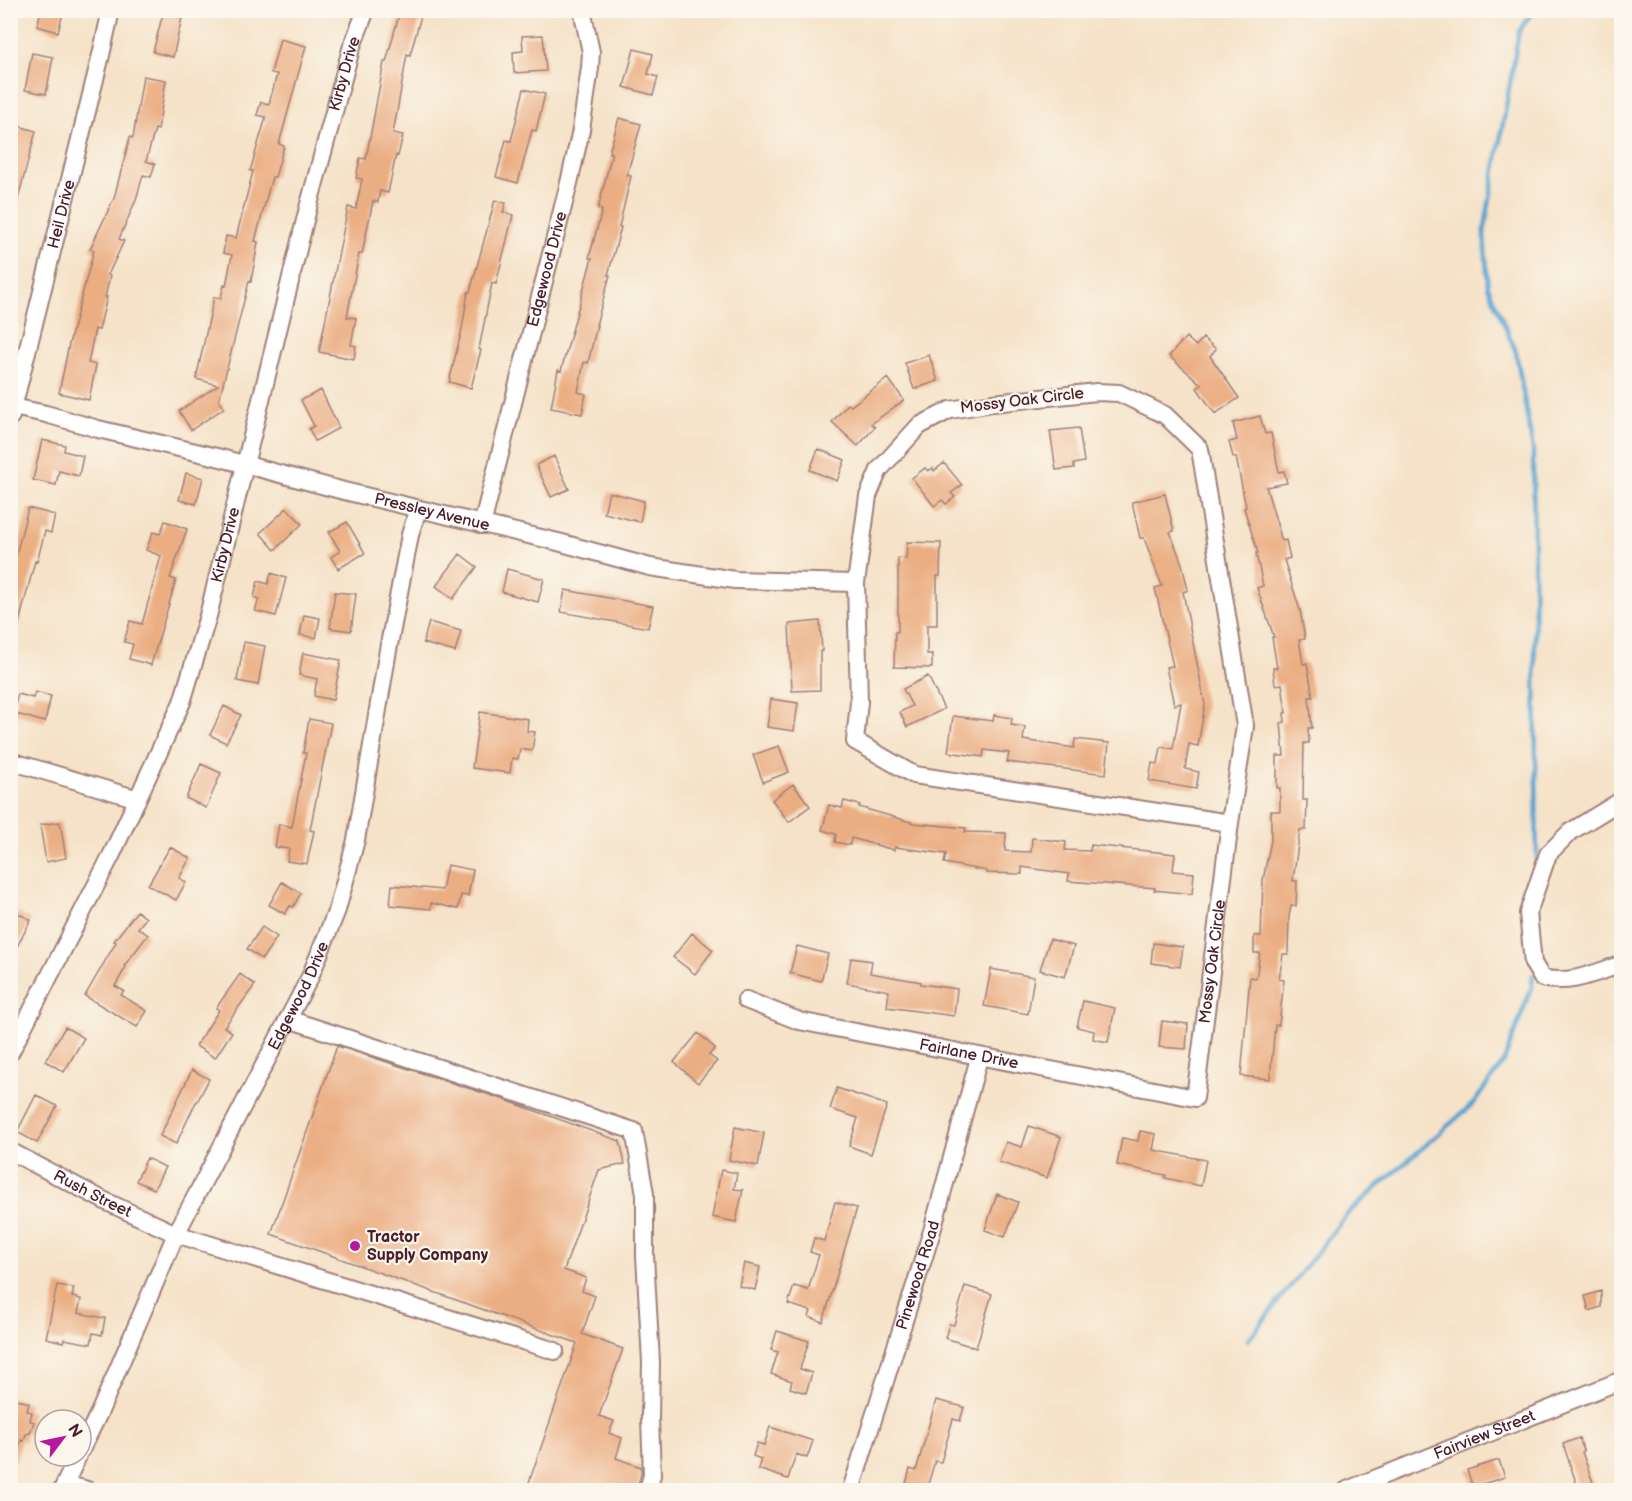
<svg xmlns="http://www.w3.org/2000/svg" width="1632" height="1501" font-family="'Balsamiq Sans',sans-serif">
  <rect width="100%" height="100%" fill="#fbf7ec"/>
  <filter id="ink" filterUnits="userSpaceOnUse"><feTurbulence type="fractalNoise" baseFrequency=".0167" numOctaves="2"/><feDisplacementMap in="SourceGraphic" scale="12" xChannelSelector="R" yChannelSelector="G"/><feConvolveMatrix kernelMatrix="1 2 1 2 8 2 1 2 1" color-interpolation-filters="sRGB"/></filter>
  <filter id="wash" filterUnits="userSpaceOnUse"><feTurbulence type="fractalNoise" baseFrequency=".008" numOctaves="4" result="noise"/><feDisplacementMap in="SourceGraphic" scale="24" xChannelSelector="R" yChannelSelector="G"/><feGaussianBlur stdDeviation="1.35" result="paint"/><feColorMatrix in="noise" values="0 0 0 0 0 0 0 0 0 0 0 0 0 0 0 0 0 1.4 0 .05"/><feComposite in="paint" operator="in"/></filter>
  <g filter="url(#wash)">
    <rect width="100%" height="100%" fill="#f5e2c8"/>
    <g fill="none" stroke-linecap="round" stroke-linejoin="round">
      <path stroke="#56a2ce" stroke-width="4.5" d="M1534,10L1519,31L1484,233L1488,286L1516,352L1533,450L1537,865
        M1537,925L1538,907
        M1248,1340L1348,1213L1474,1103L1504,1061L1532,986L1533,975"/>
    </g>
    <g id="blocks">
      <path fill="#ebae83" d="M41,10H64L58,32L37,26Z
        M400,11L421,16L410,55L407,54L397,112L393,133L403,135L398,156L396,155L388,193L380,191L378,202L373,201L362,254H359L347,317L356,318L351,345L356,346L354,359L319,352L348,207L356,209L362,179L356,178L360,158L366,159L384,62H386Z
        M163,13L182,18L173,57L153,52Z
        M543,35L546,71L514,73L513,52L523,51L522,36Z
        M280,39L306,46L279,144L284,146L275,177H272L255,241L258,242L251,282L249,281L219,400L224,408L191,430L179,411L218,385L196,379L214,297L221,298L224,285L226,286L232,255L223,253L226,236L236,238L253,171H250L266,117L257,115L261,102L269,104L277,74L271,73Z
        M634,49L653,54L648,74L658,77L653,95L624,87Z
        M32,53L53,57L46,94L25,90Z
        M143,76L166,80L158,130L155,129L146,161L155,164L151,177L143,175L136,200L119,239L124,241L108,275L110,276L105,297H107L99,330L95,329L88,363L96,365L89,400L59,393L69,344L94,250L90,249L114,198L130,137L133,138Z
        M524,89L545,94L536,131L532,130L518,183L496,177L506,140L511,141Z
        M619,118L641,124L627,175L631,176L619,227H621L608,275H610L596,325H597L588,363L584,362L578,392L586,394L582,414L551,408L558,370L561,371L592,258H589L602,210L598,209L612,153H609Z
        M15,125L36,131L15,210L10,209V141Z
        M495,200L506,203L503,212L513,215L496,284L492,283L479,349L481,350L471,388L449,382L462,329L468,292H470Z
        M1186,337L1196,346L1203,338L1216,349L1210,356L1239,398L1215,414L1197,388L1202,385L1169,356Z
        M929,355L938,381L914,389L905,363Z
        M888,378L904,400L871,424L875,427L858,446L832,422L848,404L851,406Z
        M321,390L339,428L315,441L309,429L314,426L301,400Z
        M1260,416L1265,434L1271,433L1279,472L1284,471L1287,483L1266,487L1282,541L1286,540L1290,558L1284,560L1300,610L1305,639L1299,640L1303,664L1307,663L1313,697H1309L1312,728H1308L1309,743H1304L1303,800H1307L1306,830H1300L1293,881H1297L1296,906H1291L1289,916L1288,954H1283L1279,979L1284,980L1279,1025H1275L1270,1079L1241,1076L1250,977L1256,978L1260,953H1254V936H1261L1263,880L1271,840V811H1280V788H1277V756H1284L1281,723L1285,722L1284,713H1286L1282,684L1275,685L1273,668H1277L1272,637H1274L1257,588L1263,586L1256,553H1258L1244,508L1246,507L1236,457H1233L1229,442L1237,440L1233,423Z
        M1079,428L1084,462L1074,464V468L1056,470L1050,431Z
        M42,440L65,445L64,451L83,456L79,476L59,471L56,485L33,480Z
        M818,449L845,460L837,481L810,470Z
        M554,456L569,489L551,497L536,465Z
        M944,463L962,485L951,493L955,497L946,504L942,500L934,506L912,478L925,468L928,471L933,468L934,471Z
        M186,473L203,478L196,504L179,500Z
        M609,492L644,501L640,522L604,513Z
        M1165,494L1174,531L1170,532L1182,564L1188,590L1183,592L1205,704L1198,746L1189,744L1185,769L1199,772L1196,789L1149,781L1152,763L1158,764L1161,747L1173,749L1181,703L1174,705L1166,667L1173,666L1155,588L1162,586L1144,538H1140L1132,502Z
        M28,508L55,515L51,533L45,531L37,562L35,561L15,638H10V571H12Z
        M287,508L302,524L275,550L260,533Z
        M165,521L187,529L170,578L176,580L151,665L129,659L133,644L124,642L130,621L142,624L161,556L146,550L153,532L160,534Z
        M347,522L365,553L338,569L331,557L340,551L329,532Z
        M907,542L941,543L940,576H937V625H927V654H932V668L894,667L895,632H898V558L906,559Z
        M460,554L477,567L453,599L436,586Z
        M507,569L544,579L538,602L502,592Z
        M271,573L286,578L276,616L255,611L259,599L254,597L258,581L268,584Z
        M565,590L653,606L648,628L561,612Z
        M335,592L356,594L351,631L330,628Z
        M304,615L320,618L316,638L300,635Z
        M820,621L822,651H820V690L792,691L789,624Z
        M429,622L461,631L455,652L423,643Z
        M244,642L265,646L258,685L237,681Z
        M303,653L341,660L333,700L314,696L317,679L299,675Z
        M928,676L944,709L907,727L900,712L912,706L903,689Z
        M35,692L51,696L45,722L13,713L18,694L33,698Z
        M771,699L798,703L794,731L767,727Z
        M224,706L241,715L226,743L210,735Z
        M480,712L528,719L527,731L535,732L532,751L520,749L518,759L512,758L510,773L472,768Z
        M994,715L1012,718L1011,725L1025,727L1023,740L1074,748L1075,739L1109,743L1106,774L1007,762L1009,753L984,750L983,757L948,752L953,716L993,721Z
        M309,719L331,723L310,830L314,831L307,864L287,861L289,849L275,847L279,824L292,827L306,753H303Z
        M779,746L789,772L763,782L753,755Z
        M201,764L221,773L206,808L186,798Z
        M793,784L810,806L789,822L772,800Z
        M844,801L860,805L859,807L914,823L966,828L965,832L1006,833L1005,851L1031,852L1032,838L1066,842L1065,850L1090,851L1091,845L1175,854L1173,871L1194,873L1192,894L1154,890L1155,888L1068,881L1069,874L1022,867V874L987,873V871L944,863L946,854L895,847L894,850L851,838L850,845L835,842L836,834L822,830L829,805L842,808Z
        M60,822L66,858L46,862L40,825Z
        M170,847L190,858L179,878L186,882L176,900L148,885Z
        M447,865L473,870L468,896L461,895L458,909L431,903V909L390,905L392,885L442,890Z
        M282,882L301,893L293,907L290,906L285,914L269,905Z
        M10,909L31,920L10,960Z
        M137,911L146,918L138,928L148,935L124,966L126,967L115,986L124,991L121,995L147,1011L137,1027L85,996L116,942L114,941Z
        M262,927L277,937L262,959L247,949Z
        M692,933L713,950L695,974L673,957Z
        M1050,939L1074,946L1065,977L1040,970Z
        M1153,943L1183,947L1180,967L1151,963Z
        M797,946L828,954L821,981L790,973Z
        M851,958L872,961L870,973L921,982V984L957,989L954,1016L887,1007L889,991L847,983Z
        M991,969L1034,977L1028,1014L984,1006Z
        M240,974L255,985L224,1027L232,1032L215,1058L196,1046L219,1010L216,1008Z
        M1083,1001L1115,1008L1108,1042L1093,1039L1094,1031L1077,1027Z
        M1162,1021L1188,1024L1186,1049L1159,1047Z
        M65,1027L84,1038L64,1072L45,1061Z
        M698,1033L715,1048L709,1055L717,1061L698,1083L674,1062Z
        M337,1046L502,1099L620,1141L625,1164L599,1170L564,1270L586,1278L582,1291L595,1296L582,1334L623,1349L599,1416L614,1421L609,1433L622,1438L616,1458L641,1467V1474L636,1491H526L577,1343L271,1234Z
        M192,1070L209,1079L197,1102H196L176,1144L160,1136Z
        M837,1088L887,1105L871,1154L849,1146L858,1118L830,1109Z
        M36,1095L57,1106L37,1143L17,1132Z
        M1029,1126L1061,1137L1047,1178L999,1162L1006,1142L1022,1147Z
        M735,1127L764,1133L758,1166L729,1160Z
        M1140,1131L1156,1134L1153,1150L1206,1160L1201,1186L1165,1178L1166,1175L1117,1165L1122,1138L1138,1141Z
        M147,1158L165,1167L154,1189L136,1181Z
        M721,1170L737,1173L734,1189L743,1190L736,1222L712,1217Z
        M997,1194L1018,1202L1005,1237L985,1230Z
        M835,1202L857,1208L823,1322L809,1317L811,1311L788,1304L794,1286L808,1290L819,1255L810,1252L814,1238L824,1241Z
        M744,1263L760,1267L755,1290L739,1286Z
        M57,1285L74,1288L72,1297L81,1299L78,1313L105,1318L102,1335L93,1333L91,1344L64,1339L63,1342L46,1338Z
        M965,1286L992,1294L976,1348L945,1338L949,1324L954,1325Z
        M1601,1291V1307L1589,1311L1585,1296Z
        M777,1331L809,1341L800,1369L812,1373L806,1393L790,1388L792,1381L771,1374L778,1352L771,1350Z
        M10,1397L29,1403L27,1411L32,1412L30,1421L34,1422L30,1433L26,1434L24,1441L21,1440L15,1462L10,1461Z
        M936,1400L964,1407L960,1421L953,1419L941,1462L935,1461L926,1491H904L910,1469L916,1471Z
        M770,1427L813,1441L807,1458L796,1454L788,1479L758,1469L761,1459L753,1456L757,1443L764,1445Z
        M1579,1438L1584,1451L1582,1452L1596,1491H1579L1563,1444Z
        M1499,1460L1505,1477L1473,1487L1467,1470Z"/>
    </g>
  </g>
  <g filter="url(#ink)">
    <use href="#blocks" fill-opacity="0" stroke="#a0807a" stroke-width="1.5"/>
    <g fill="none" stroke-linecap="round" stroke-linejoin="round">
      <defs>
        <g id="minor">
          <path id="s1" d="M13,407L46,414L98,429L217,457L344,491L558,542L650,567L735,580L856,583"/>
          <path id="s2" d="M11,416L101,55L111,10"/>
          <path id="s3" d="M482,525L569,183L581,130L590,68L591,52L582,10"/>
          <path d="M10,761L138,799"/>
          <path d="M1622,800L1570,832L1548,854L1528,913L1533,963L1542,978C1571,985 1594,973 1622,964"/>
          <path id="s4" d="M746,1000L799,1021L1195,1098L1230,823L1245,726L1200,449L1165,415L1119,393L1097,392L993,403L950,410L919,426L879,470L868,496L856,583L859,702L855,741L914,775L1230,823"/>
          <path d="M288,1019L634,1131L645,1194V1256L651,1362L650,1418L652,1475L648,1490"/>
          <path id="s5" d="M10,1053L112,854L182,702L208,616L308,208L351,49L366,10"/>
          <path id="s6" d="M10,1151L105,1201L176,1234L555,1351"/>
          <path id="s7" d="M81,1450L100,1411L176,1234L310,977L337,910L356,840L388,650L410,535L418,509"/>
          <path d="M65,1484L87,1490"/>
          <path d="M62,1490L78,1456"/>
          <path id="s8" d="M851,1490L932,1231L979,1058"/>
          <path id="s9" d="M1347,1490L1622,1380"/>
        </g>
      </defs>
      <use href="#minor" stroke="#a0807a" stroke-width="20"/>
      <use href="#minor" stroke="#fff" stroke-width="16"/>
    </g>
  </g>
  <circle fill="#b5179e" stroke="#fbf7ec" stroke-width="2" cx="355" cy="1246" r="6"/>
  <g text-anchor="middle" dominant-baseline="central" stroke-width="4.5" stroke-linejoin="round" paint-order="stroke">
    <g font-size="16" fill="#4a1f2b" stroke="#fbf7ec">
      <text stroke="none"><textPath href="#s5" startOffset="1040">Kirby Drive</textPath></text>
      <text stroke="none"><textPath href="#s2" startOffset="208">Heil Drive</textPath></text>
      <text stroke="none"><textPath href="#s3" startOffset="264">Edgewood Drive</textPath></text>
      <text transform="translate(1022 401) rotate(-7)">Mossy Oak Circle</text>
      <text stroke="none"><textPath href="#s1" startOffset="432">Pressley Avenue</textPath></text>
      <text stroke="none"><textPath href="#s5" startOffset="554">Kirby Drive</textPath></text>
      <text stroke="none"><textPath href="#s4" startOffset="598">Mossy Oak Circle</textPath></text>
      <text stroke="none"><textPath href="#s7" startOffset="504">Edgewood Drive</textPath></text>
      <text stroke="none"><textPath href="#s4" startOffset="230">Fairlane Drive</textPath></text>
      <text stroke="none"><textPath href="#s6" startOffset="93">Rush Street</textPath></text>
      <text stroke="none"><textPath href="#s8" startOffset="225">Pinewood Road</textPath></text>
      <text stroke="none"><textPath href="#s9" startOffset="148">Fairview Street</textPath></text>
    </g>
    <g font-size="16" font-weight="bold" fill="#4a1f2b" stroke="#fbf7ec" text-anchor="start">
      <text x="367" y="1237">Tractor<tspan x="367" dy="18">Supply Company</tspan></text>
    </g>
  </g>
  <rect width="1632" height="1501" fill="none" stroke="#fbf7ec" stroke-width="36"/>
  <g transform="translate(63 1438) rotate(58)"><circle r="28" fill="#fbf7ec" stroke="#b4a19f" stroke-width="1.5"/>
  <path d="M0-4.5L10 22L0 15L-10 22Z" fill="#b5179e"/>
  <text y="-9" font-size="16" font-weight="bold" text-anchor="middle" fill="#4a1f2b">N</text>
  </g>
</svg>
